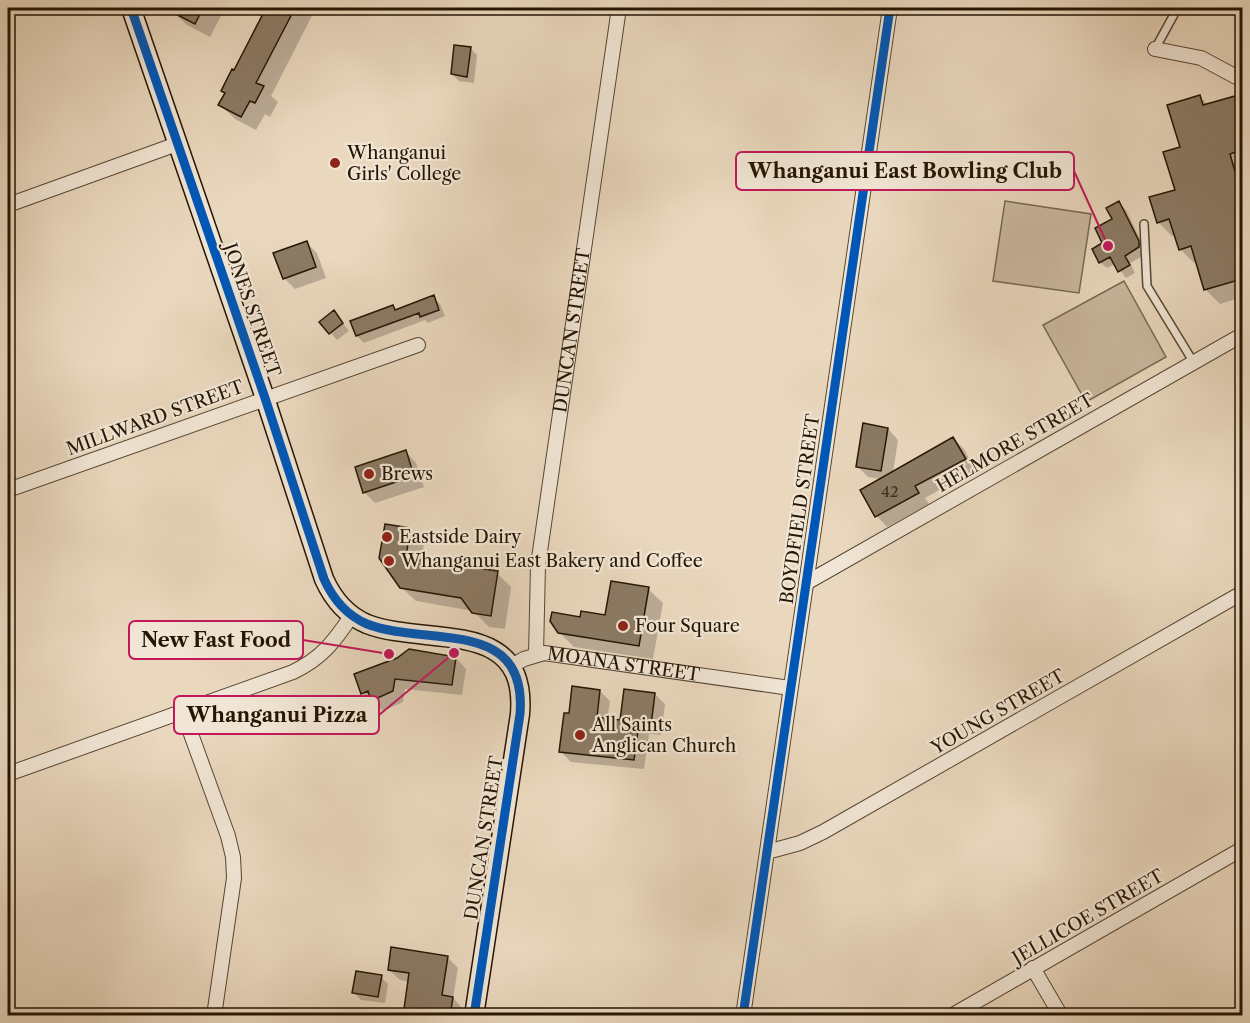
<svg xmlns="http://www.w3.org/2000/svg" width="1250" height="1023" font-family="'Libre Caslon Text',serif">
  <rect width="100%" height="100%" fill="#ead8be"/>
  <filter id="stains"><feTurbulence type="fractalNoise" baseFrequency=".00333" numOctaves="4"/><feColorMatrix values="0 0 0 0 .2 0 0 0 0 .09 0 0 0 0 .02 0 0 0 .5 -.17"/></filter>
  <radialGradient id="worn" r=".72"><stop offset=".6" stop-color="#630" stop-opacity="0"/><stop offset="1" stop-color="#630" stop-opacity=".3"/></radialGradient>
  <path fill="#c9b79e" stroke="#776650" stroke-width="1.5" d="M1005,201L1091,214L1079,293L993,281Z
    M1124,281L1166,357L1086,402L1043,325Z"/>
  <path fill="#0003" d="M174,8H225L210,37L187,25L172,11Z
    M268,8H316L271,96L278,102L270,117L265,114L256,130L235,119L220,105Z
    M470,48L477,55L474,83L459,81L452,74Z
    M1200,97L1208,105L1235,97L1242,105V297L1220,304L1206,290L1198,262L1194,263L1180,249L1176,235L1172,236L1158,222L1177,191L1182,148Z
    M1119,203L1126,210L1145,249L1146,254L1130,263L1135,273L1126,278L1115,264L1107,268L1100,262Z
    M306,242L317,253L326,278L295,289L285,279L275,254Z
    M433,297L440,304L445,316L428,323L425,320L364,343L357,336L352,322L393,307L397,311Z
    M340,319L349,331L337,340L321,322Z
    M888,429L898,440L893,473L953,438L964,449L975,470L925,498L929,504L887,527L877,516L862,490L881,479L868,477L857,466Z
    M406,452L416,463L424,487L375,503L364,492Z
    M410,530L424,544L421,562L497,573L511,587L505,629L489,627L473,611L416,601L401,587Z
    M648,589L663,603L653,659L574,647L559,632L582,619L606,616Z
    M456,658L466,669L462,695L405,689L403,702L383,711L362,693L356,675Z
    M600,691L610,701L607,720L621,722L655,694L665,704L661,735L649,734L644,769L571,762L561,752L570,715Z
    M447,957L458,968L453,998L463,1009L462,1016H404L409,982L400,980L389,970Z
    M381,977L388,984L385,1003L361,1000L354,993Z"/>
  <path fill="#8b7a64" stroke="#251503" stroke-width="1.5" d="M164,8H203L195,24Z
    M266,8H295L256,83L264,86L255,103L250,101L241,117L218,105L225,93L221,91L232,69L234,70Z
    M454,45L471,47L467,77L451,74Z
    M1200,95L1203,105L1235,96L1242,121V150L1230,154L1238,182L1242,181V279L1204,290L1191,246L1179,250L1169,219L1157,223L1149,197L1175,190L1163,152L1180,147L1167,105Z
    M1119,201L1139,241V247L1125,256L1130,265L1118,272L1110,257L1099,263L1092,249L1102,243L1095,228L1112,219L1106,208Z
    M307,241L316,267L283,279L273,253Z
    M434,295L439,310L420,317L419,313L356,336L350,321L393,305L395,310Z
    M334,310L343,323L329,334L319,322Z
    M863,423L888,428L881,471L856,467Z
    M953,437L966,459L915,486L919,493L875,517L860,490Z
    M406,450L414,476L363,493L355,467Z
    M385,524L410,528L406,558L498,571L491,616L472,613L461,598L400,588L379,558Z
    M611,581L649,587L639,646L558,633L550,621L552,612L580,617L581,611L605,615Z
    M409,649L456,657L452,685L395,679L393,691L371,701L368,691L361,694L354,674L397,658Z
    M572,686L600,690L597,717L620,720L624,689L655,693L651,726L639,724L634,760L559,752L564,713H569Z
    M391,947L448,956L442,995L453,997L450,1016H403L409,973L388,970Z
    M356,971L382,975L378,997L352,993Z"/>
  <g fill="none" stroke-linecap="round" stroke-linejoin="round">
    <defs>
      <path id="service" d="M1155,49L1177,9L1174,8
        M1144,224L1147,286L1194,363"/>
      <g id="minor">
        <path d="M1155,49L1201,58L1242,80"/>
        <path d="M8,205L177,144"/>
        <path d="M8,490L418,345"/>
        <path d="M806,583L1242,335"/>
        <path id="s1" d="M536,654L538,565L619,8"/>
        <path id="s2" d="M511,666L524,659L544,653L790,688"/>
        <path d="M183,712L228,836L233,857L234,878L214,1016"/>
        <path d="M8,774L293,672C322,658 334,642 352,615"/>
        <path d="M767,852L800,843L823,832L1242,593"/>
        <path d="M1033,968L1061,1016"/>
        <path d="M743,1016L890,8"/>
        <path d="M951,1016L1242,849"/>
      </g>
      <path id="secondary" d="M131,8L265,398L324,579C333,599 346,615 367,624C426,647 528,616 520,714L474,1016"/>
    </defs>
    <use href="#service" stroke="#564632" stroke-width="10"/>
    <use href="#minor" stroke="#564632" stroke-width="16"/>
    <use href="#secondary" stroke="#251503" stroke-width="21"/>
    <use href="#service" stroke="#f1e6d5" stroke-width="7"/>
    <use href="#minor" stroke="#f1e6d5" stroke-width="14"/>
    <use href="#secondary" stroke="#f1e6d5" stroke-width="18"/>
    <defs>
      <path id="cycleway" d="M131,8L265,398L324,579C333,599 346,615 367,624C426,647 528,616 520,714L474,1016
        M743,1016L890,8"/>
    </defs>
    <use href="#cycleway" stroke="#f1e6d5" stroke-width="13"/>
    <use href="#cycleway" stroke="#0057b8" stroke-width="9"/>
  </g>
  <g fill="#8f2418" stroke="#f1e6d5" stroke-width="2">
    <circle cx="335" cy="163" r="6"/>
    <circle cx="369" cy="474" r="6"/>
    <circle cx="387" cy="537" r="6"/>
    <circle cx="389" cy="561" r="6"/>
    <circle cx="623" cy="626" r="6"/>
    <circle cx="580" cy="735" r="6"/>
  </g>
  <g text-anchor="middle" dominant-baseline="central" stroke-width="4.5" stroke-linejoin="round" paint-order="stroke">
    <g font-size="15" fill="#3e2e1b">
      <text x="890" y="491">42</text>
    </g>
    <g font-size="18" fill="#251503" stroke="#f1e6d5" text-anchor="start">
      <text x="347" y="153">Whanganui<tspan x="347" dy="21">Girls' College</tspan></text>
      <text x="381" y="474">Brews</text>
      <text x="399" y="537">Eastside Dairy</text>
      <text x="401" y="561">Whanganui East Bakery and Coffee</text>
      <text x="635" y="626">Four Square</text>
      <text x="592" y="725">All Saints<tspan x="592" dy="21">Anglican Church</tspan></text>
    </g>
    <g font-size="18" fill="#251503" stroke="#f1e6d5">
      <text transform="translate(252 310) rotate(71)">JONES STREET</text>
      <text stroke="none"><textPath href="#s1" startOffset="326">DUNCAN STREET</textPath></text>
      <text transform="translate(155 418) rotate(-20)">MILLWARD STREET</text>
      <text transform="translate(1015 443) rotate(-30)">HELMORE STREET</text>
      <text transform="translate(800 509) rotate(-82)">BOYDFIELD STREET</text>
      <text stroke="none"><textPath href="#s2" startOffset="116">MOANA STREET</textPath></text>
      <text transform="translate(998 712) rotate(-30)">YOUNG STREET</text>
      <text transform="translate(484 838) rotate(-81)">DUNCAN STREET</text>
      <text transform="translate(1088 917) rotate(-30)">JELLICOE STREET</text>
    </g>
  </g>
  <path fill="none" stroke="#c2185b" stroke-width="2" d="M1108 246L1074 171M389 654L303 640M454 653L379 715"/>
  <g fill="#c2185b" stroke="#f1e6d5" stroke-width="2">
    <circle cx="1108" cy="246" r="6"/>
    <circle cx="389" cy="654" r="6"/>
    <circle cx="454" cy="653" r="6"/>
  </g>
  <g fill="#f1e6d5" stroke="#c2185b" stroke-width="2">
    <rect x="736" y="152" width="338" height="38" rx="6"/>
    <rect x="129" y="621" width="174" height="38" rx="6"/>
    <rect x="174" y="696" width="205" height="38" rx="6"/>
  </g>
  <g font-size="20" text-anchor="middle" font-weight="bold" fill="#251503">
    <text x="905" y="178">Whanganui East Bowling Club</text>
    <text x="216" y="647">New Fast Food</text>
    <text x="277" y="722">Whanganui Pizza</text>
  </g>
  <rect width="1250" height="1023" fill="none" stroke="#ead8be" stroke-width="30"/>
  <rect x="9" y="9" width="1232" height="1005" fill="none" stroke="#251503" stroke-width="3"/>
  <rect x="15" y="15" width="1220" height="993" fill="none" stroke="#251503" stroke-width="1.5"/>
  <rect width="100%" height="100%" filter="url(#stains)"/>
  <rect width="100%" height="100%" fill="url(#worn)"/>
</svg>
